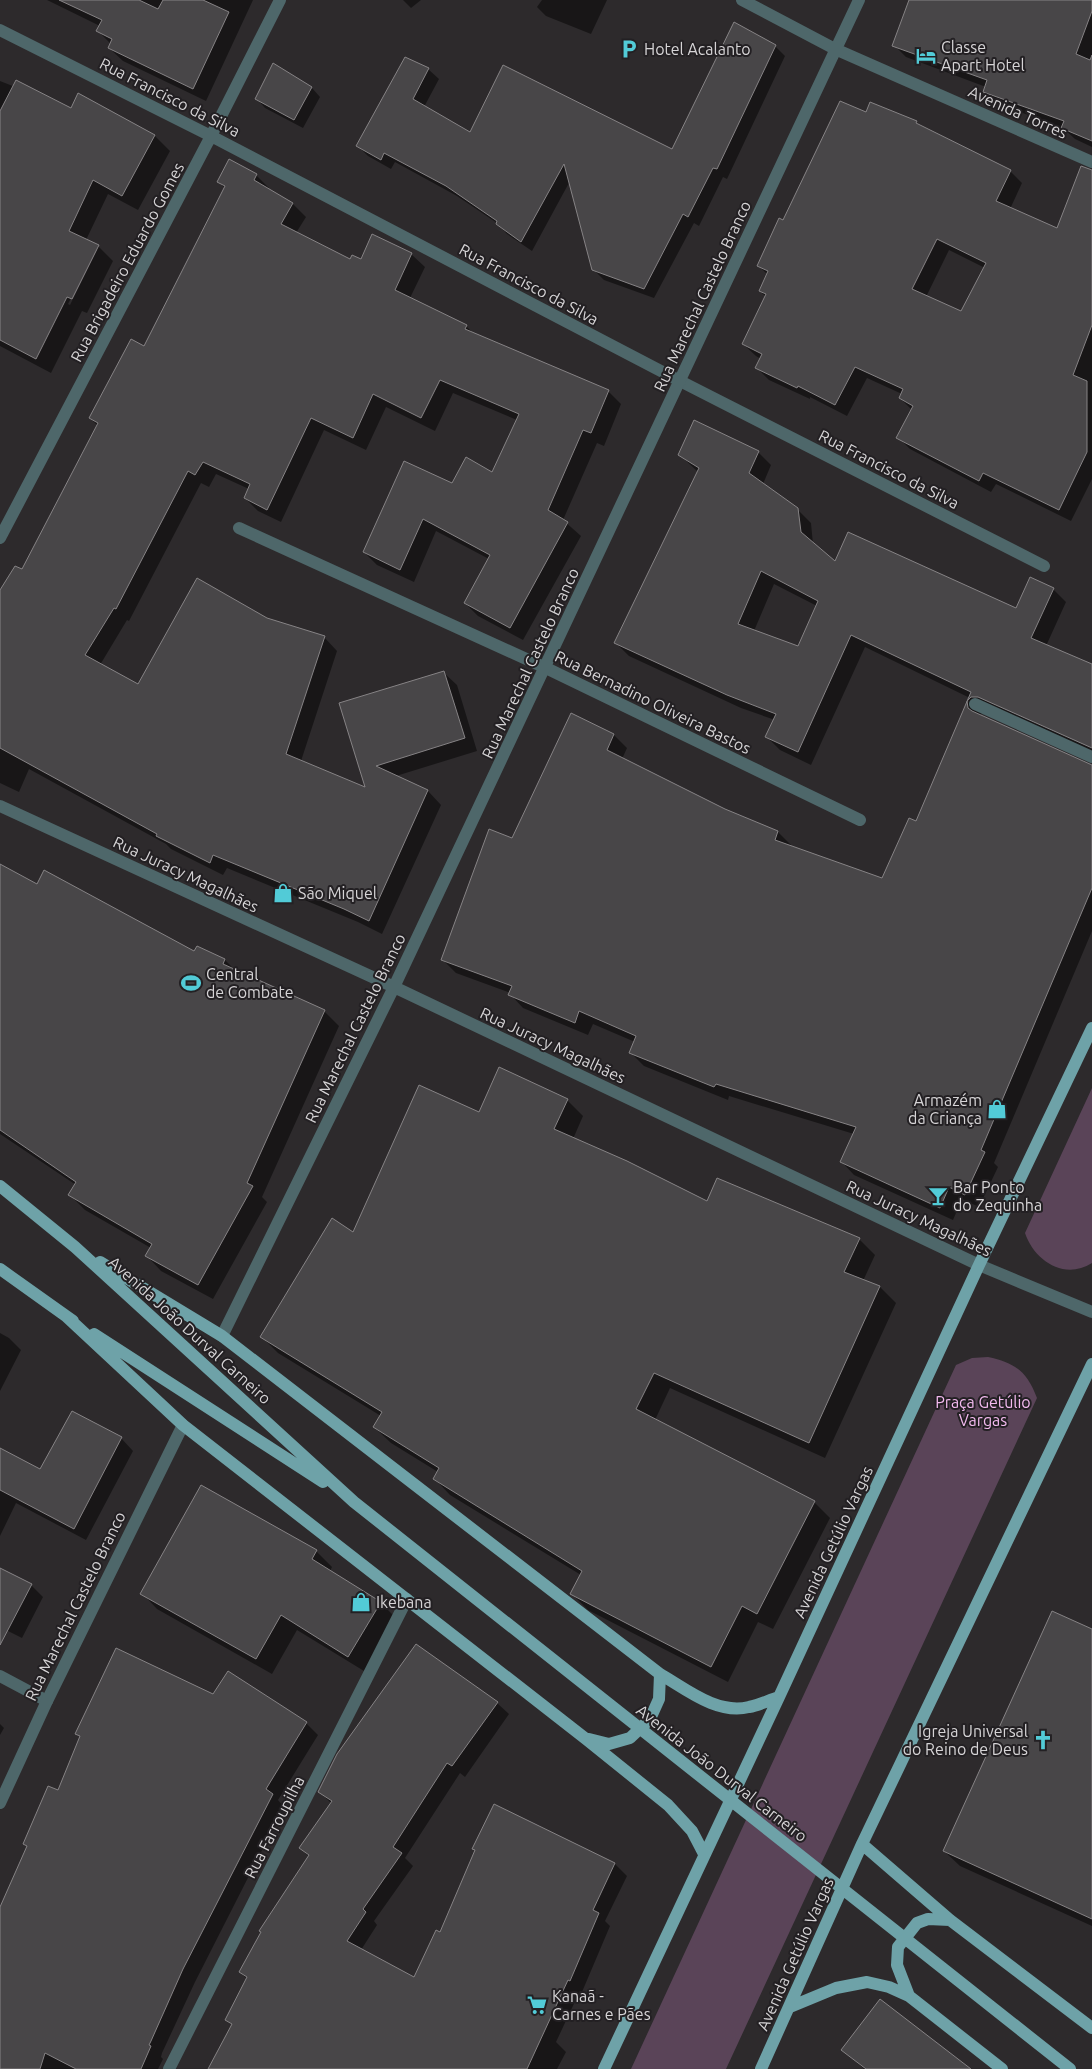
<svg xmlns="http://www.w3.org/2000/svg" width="1092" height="2069" font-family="Ubuntu,sans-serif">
  <rect width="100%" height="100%" fill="#2d2a2c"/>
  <path fill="#5a4458" d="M1092,1088V1263C1064,1281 1034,1260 1025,1233Z
    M988,1357C1016,1363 1027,1372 1037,1398L726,2069H631L956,1365L972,1358Z"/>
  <path fill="#0007" fill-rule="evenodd" d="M47,0H253L206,101L123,61L109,48L111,44L98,31L100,26Z
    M403,0H421L411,8Z
    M542,0H607L591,34L546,16L537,7Z
    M910,0H1092V147L1075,139L1063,128L996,103L984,91L986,87L906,57L894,45Z
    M775,46L785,56L727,179L723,177L699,226L694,223L654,298L604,280L593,269L570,181L532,251L507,234L497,223L457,196L395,162L391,169L368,156L358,146L406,58L428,69L439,79L424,107L470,134L673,150Z
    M273,65L312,88L320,97L303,128L265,108L257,99Z
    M0,81L71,109L79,95L155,136L170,151L138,210L108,194L86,240L98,246L113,261L87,313L82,311L51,373L0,346ZM95,250H97L70,305L68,304Z
    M866,114L916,122L921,127L1010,171L1022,183L1010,209L1058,230L1092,193V479L1071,521L996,484L991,492L910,449L898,437L912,410L900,398L902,394L867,378L847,416L810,397V399L769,380L757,368L761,359L756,356L743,344L766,297L760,291L768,275L758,265L784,221ZM949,250L985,268L962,313L926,297Z
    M256,175L269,188L268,190L293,204L306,217L296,233L350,261L411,254L425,267L410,298L466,326L474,334L608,391L621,404L604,446L597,443L563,520L581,536L523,640L478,616L465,603L489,559L436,531L414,582L377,565L364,552L453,485L493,474L517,420L453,393L435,431L386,407L366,450L324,430L281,522L258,511L245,498L249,489L216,474L209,487L201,483L129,621L127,620L100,665L138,686L267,619L324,637L337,651L301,761L367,789L341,704L443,672L457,685L477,751L396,776L428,791L441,805L382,934L358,922L227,868L223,875L171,849L166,844L29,769L19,792L0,783V592L22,571L98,426L90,418L144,348L225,188L218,181Z
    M758,452L771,465L763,484L797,509L811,523L813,544L836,563L1016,610L1053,589L1066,602L1046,646L1092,665V754L987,709L981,714L980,717L1092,766V931L994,1163L998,1167L979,1207L962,1199L953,1220L854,1175L841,1161L854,1134L729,1096L728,1100L644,1066L631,1053L635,1042L593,1024L588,1035L523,1008L510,994L511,993L456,973L443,960L512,839L572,715L614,735L627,748L622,759L725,810L778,832L791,845L790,847L883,880L917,823L970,698L865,647L811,765L780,750L767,737L775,720L741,708L629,656L616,643L698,472L680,455ZM774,584L817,606L799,648L754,631Z
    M0,865L38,885L195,952L197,947L225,960L237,972L324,1011L339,1026L262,1197L267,1202L213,1299L161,1271L147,1256L151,1248L85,1210L70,1195L76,1185L0,1134Z
    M567,1100L583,1116L573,1139L708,1202L859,1239L875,1255L863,1281L880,1287L896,1303L825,1458L670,1388L655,1420L814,1502L830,1518L773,1629L758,1622L728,1682L588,1610L572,1594L581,1575L450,1495L434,1478L438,1472L391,1443L374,1427L381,1416L278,1353L261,1336L354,1233L479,1114Z
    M0,1333L9,1338L21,1350L0,1391Z
    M121,1438L133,1451L86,1540L16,1503L0,1536V1449L41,1471Z
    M316,1551L332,1567L330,1571L381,1603L396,1618L364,1671L297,1630L272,1674L157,1609L142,1593Z
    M0,1569L31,1585L43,1597L22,1638L0,1627Z
    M1092,1631V1926L960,1866L944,1851Z
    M214,1695L306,1723L318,1735L278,1800L284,1807L195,1982L162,2053L161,2057L163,2059L158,2069H0V1910L28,1847L25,1844L59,1792L81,1738L77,1734Z
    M497,1703L509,1714L465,1777L460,1773L405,1858L413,1866L374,1921L377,1925L361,1950L414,1979L441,1934L476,1851L474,1849L495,1806L615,1864L627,1876L605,1921L610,1926L582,1992L580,1991L556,2042L566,2052L557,2069H211L233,2026L227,2020L247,1979L240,1972L309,1857L301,1848L332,1804L320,1792Z
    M0,1724L4,1728L0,1735Z
    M843,2050L969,2069H864Z"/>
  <path fill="#484648" stroke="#868385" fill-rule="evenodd" d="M59,0H139L158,9L163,0H203L229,12L193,89L108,48L112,39L96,31L102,20Z
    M909,0H1092V11L1076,54L1090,60L1092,55V141L1061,128L1064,121L983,92L987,80L892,46Z
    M734,22L776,45L717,169L713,168L688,217L683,214L644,289L592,270L564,164L521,242L496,224L497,221L446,186L384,153L381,160L356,146L405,57L429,68L413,99L470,132L503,65L672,149Z
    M273,63L312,87L294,120L255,99Z
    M16,80L71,108L78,93L155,135L122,196L93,180L69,231L99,245L72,299L67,297L36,359L0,340V111Z
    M840,101L866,112L870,102L917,121L916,123L1011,170L996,201L1057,228L1081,166L1092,170V325L1073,375L1087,381V452L1059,510L983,473L979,481L896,438L913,406L899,398L903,389L855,367L835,405L798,386L797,388L755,368L762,354L742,344L766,294L759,291L768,271L757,266L779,218L783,220ZM937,239L986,263L961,311L912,289Z
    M229,159L257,174L254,180L293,203L281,224L350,259L352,255L361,259L372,234L412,253L395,290L467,325L465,329L609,390L591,433L583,430L548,510L568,522L510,628L464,603L490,555L423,519L400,570L363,552L404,461L452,483L466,457L492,472L519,414L440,380L421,418L373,394L353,438L311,418L267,510L244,498L250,484L203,462L195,475L188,471L116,609L114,608L85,655L138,684L197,578L267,618L325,636L286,754L365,787L339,703L444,671L465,738L376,766L428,790L369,921L344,909L213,855L210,863L156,836L157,834L0,748V590L15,566L22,569L98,423L89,418L131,339L144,346L225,186L217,182Z
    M694,420L759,451L749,473L798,508L801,532L835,561L848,532L1016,608L1030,577L1054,588L1031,638L1092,664V748L978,697H971L967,701L968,708L972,711L1092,765V888L981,1150L985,1152L965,1195L949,1187L940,1208L840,1162L856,1127L716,1084L714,1087L629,1053L636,1036L579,1011L575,1023L508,995L512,986L441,960L489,829L512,838L571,713L614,734L607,750L725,809L778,831L775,840L882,878L909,818L916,821L971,692L851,635L798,752L765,737L776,714L727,695L614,643L699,468L678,455ZM761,571L818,601L798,646L738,624Z
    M0,864L37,884L44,870L194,951L197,946L225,959L223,964L325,1010L247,1183L253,1186L198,1285L145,1256L152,1244L68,1195L76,1182L0,1130Z
    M499,1067L568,1099L554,1129L627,1161L707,1201L717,1178L860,1238L844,1272L880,1286L809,1443L654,1373L636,1409L815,1501L757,1614L742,1606L711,1667L570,1594L582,1571L433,1479L439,1468L373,1427L382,1412L260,1337L332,1218L353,1232L419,1085L479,1112Z
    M72,1411L122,1437L74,1529L0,1490V1448L40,1469Z
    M201,1485L317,1550L312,1559L381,1602L348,1657L281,1615L256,1659L140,1594Z
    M0,1568L32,1584L0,1645Z
    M1052,1611L1092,1629V1919L943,1851Z
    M416,1644L498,1702L452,1766L447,1763L393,1847L402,1853L363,1909L366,1912L347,1941L414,1977L436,1930L440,1932L475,1850L472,1849L494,1804L615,1863L593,1910L599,1913L570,1981L568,1980L527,2069H208L232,2024L225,2020L247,1977L239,1972L261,1932L259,1931L309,1855L299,1848L332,1801L318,1792L337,1754Z
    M116,1648L213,1694L228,1671L307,1722L266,1789L273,1794L183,1969L151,2041L149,2045L151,2046L141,2069H76L45,2053L40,2069H0V1907L27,1846L23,1844L48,1786L58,1790L80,1736L75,1734Z
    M880,1999L971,2069H866L841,2050Z"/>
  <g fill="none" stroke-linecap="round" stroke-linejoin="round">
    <path stroke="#4e676a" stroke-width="12" d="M975,704L1092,757"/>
    <path stroke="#4e676a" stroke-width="12" d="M680,381L1044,566
      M239,528L546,668L860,820
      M0,1676L47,1701
      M169,2069L407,1599"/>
    <path stroke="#4e676a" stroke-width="12" d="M742,0L835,49L1092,162
      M0,30L211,136L680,381
      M0,538L211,136L280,0
      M0,806L394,987L979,1265L1092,1312
      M222,1336L394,987L859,0
      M0,1803L47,1701L183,1425"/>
    <path stroke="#6ea2a8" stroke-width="12" d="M0,1186L75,1247L354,1502L1070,2069
      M100,1262L222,1336L660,1674C686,1689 717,1715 749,1707C760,1705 769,1700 779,1697
      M0,1269L73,1321
      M66,1316L183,1425L586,1739L668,1805L692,1831L704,1854
      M94,1334L323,1482
      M589,1739L609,1744L630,1738L650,1719L659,1699L660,1674
      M862,1844L950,1920L1092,2028
      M909,1996L897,1965L898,1947L917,1923L928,1919L950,1920
      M790,2007L836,1988L867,1982L889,1987L909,1996L1002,2069
      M604,2069L779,1697L979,1265L1092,1028
      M761,2069L862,1844L1092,1364"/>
  </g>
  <defs>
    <symbol id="parking-bare" viewBox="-9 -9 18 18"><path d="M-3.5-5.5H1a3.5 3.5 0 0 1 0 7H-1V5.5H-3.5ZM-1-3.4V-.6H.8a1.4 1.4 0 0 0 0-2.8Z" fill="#52cbd7" stroke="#232023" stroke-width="2.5" paint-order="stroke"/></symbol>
    <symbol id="hotel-bare" viewBox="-9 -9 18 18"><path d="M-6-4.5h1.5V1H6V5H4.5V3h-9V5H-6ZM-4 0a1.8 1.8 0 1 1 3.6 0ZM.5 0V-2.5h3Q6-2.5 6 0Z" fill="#52cbd7" stroke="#232023" stroke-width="2.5" paint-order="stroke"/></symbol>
    <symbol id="shop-bare" viewBox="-9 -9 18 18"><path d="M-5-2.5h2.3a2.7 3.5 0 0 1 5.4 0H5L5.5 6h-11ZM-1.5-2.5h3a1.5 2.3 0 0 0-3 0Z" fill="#52cbd7" stroke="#232023" stroke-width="2.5" paint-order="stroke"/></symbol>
    <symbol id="stadium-bare" viewBox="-9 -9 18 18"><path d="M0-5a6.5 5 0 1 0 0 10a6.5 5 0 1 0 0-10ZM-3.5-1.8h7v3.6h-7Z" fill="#52cbd7" stroke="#232023" stroke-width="2.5" paint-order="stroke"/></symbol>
    <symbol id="bar-bare" viewBox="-9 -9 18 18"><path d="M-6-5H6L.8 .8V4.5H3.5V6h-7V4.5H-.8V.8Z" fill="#52cbd7" stroke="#232023" stroke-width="2.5" paint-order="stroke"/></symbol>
    <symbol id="church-bare" viewBox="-9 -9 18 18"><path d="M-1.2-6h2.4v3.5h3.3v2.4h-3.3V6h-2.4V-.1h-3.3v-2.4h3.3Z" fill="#52cbd7" stroke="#232023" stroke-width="2.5" paint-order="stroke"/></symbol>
    <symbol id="supermarket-bare" viewBox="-9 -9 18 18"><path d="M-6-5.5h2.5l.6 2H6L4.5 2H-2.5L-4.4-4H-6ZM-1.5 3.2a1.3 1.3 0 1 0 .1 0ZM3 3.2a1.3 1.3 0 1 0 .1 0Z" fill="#52cbd7" stroke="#232023" stroke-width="2.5" paint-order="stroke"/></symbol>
  </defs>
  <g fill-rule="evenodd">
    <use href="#parking-bare" x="615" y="35" width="28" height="28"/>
    <use href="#hotel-bare" x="912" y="42" width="28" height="28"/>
    <use href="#shop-bare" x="269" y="879" width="28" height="28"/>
    <use href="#stadium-bare" x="177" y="969" width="28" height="28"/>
    <use href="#shop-bare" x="983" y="1095" width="28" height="28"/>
    <use href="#bar-bare" x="924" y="1182" width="28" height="28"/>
    <use href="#shop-bare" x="347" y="1588" width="28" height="28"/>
    <use href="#church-bare" x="1029" y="1726" width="28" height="28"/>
    <use href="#supermarket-bare" x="523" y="1991" width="28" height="28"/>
  </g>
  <g text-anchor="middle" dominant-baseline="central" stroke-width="4" stroke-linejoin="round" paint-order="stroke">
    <g font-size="16" fill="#d6d4d6" stroke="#232023" text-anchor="start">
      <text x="941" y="47">Classe<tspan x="941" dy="18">Apart Hotel</tspan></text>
      <text x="644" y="49">Hotel Acalanto</text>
      <text x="298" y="893">São Miquel</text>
      <text x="206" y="974">Central<tspan x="206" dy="18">de Combate</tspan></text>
      <text x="982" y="1100" text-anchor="end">Armazém<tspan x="982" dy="18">da Criança</tspan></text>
      <text x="953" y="1187">Bar Ponto<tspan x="953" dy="18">do Zequinha</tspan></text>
      <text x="376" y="1602">Ikebana</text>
      <text x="1028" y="1731" text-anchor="end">Igreja Universal<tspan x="1028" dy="18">do Reino de Deus</tspan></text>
      <text x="552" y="1996">Kanaã -<tspan x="552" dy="18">Carnes e Pães</tspan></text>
    </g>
    <g font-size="16" fill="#d6d4d6" stroke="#232023">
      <text transform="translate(170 97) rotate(27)">Rua Francisco da Silva</text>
      <text transform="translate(1018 112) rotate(24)">Avenida Torres</text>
      <text transform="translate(127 262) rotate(-62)">Rua Brigadeiro Eduardo Gomes</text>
      <text transform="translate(529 284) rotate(28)">Rua Francisco da Silva</text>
      <text transform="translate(702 296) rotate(-65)">Rua Marechal Castelo Branco</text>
      <text transform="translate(889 469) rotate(27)">Rua Francisco da Silva</text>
      <text transform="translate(530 663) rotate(-65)">Rua Marechal Castelo Branco</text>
      <text transform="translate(653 702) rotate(26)">Rua Bernadino Oliveira Bastos</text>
      <text transform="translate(186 874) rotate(25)">Rua Juracy Magalhães</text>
      <text transform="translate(355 1028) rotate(-64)">Rua Marechal Castelo Branco</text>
      <text transform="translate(553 1045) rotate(25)">Rua Juracy Magalhães</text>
      <text transform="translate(919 1218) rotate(25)">Rua Juracy Magalhães</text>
      <text transform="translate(190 1330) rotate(42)">Avenida João Durval Carneiro</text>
      <text transform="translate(833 1542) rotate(-65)">Avenida Getúlio Vargas</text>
      <text transform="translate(75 1606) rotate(-64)">Rua Marechal Castelo Branco</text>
      <text transform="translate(722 1773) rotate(38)">Avenida João Durval Carneiro</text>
      <text transform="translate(274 1827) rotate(-63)">Rua Farroupilha</text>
      <text transform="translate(795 1954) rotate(-66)">Avenida Getúlio Vargas</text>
    </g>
    <g font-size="16" fill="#f3baef" stroke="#232023">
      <text x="983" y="1402">Praça Getúlio<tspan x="983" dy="18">Vargas</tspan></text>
    </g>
  </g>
</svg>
